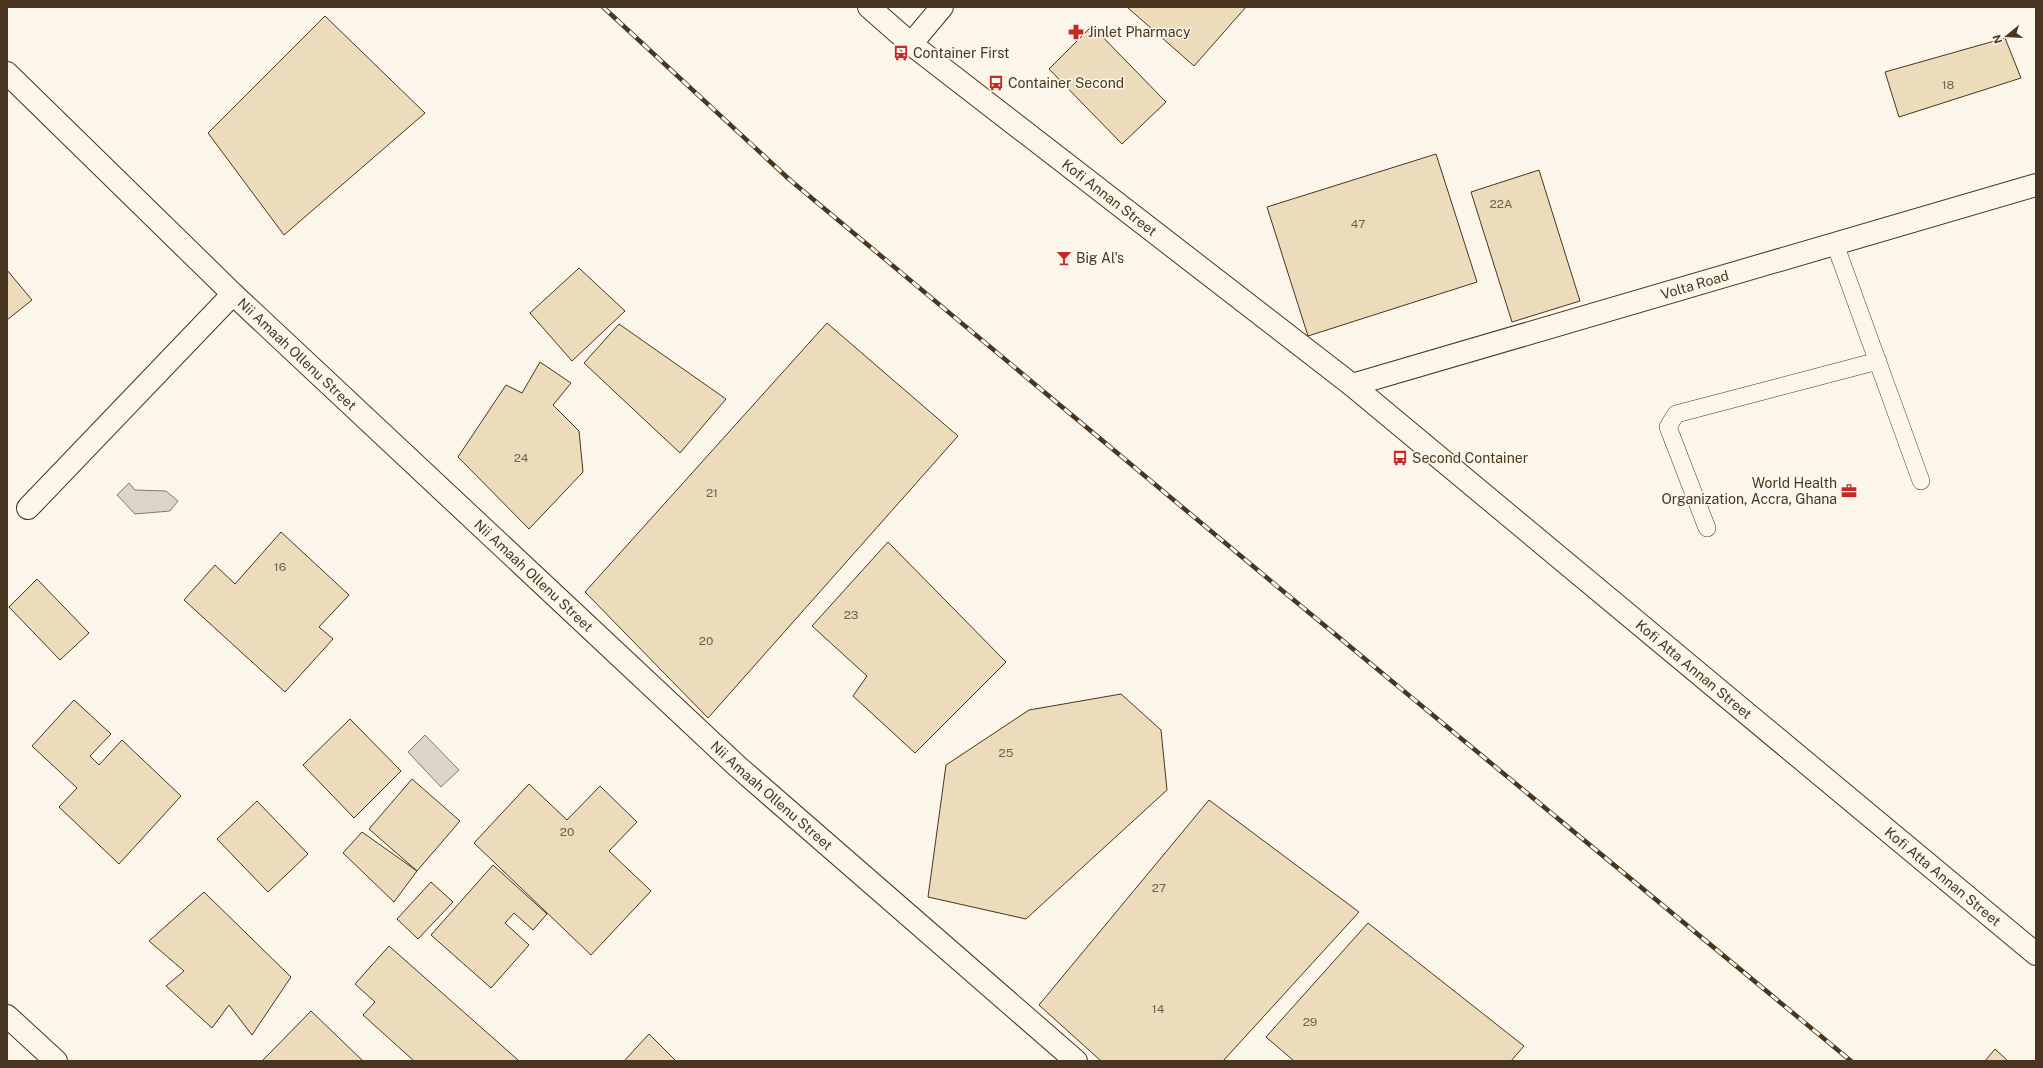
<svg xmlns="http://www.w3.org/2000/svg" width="2043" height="1068" font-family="'Public Sans',sans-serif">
  <rect width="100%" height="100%" fill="#fbf6e9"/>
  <path fill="#dcd4c6" stroke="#887966" d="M129,483L135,490L166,491L178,501L170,511L135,514L117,495Z
    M425,735L459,770L441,787L408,752Z"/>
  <path fill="#ecdcbc" stroke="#4a3520" d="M1127,7H1246L1194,66Z
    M325,16L425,113L284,235L208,133Z
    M1092,26L1166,102L1122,144L1049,69Z
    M2005,38L2021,78L1899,117L1885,72Z
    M1436,154L1477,282L1308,336L1267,207Z
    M1539,170L1580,301L1512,322L1471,192Z
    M579,268L625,311L572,361L530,313Z
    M7,270L32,300L7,320Z
    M827,323L958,436L708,718L585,592Z
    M619,324L726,399L680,453L584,363Z
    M540,362L571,383L553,405L579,431L583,472L529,529L458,457L506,385L522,393Z
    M281,532L349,595L319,627L333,639L285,692L184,600L215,565L235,584Z
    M888,542L1006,662L915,753L853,696L867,676L812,626Z
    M37,579L89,633L60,660L9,607Z
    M1121,694L1161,730L1167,790L1026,919L928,897L946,765L1029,710Z
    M74,700L111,734L90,756L99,765L122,740L181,796L119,864L59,807L77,788L32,746Z
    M350,719L401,771L354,818L303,765Z
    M412,779L460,821L417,871L369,829Z
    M529,784L567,820L600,786L637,822L609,851L651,891L591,955L474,843Z
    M1209,800L1359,912L1223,1061H1101L1039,1005Z
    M257,801L308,854L268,892L217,839Z
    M362,832L417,871L394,902L343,853Z
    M493,865L547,914L533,930L514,913L505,923L529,945L491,988L431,935Z
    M431,882L453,902L418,939L397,919Z
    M204,892L291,977L252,1035L229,1005L212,1028L166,986L184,971L149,941Z
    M1368,923L1524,1046L1511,1061H1294L1266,1037Z
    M389,946L518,1060L517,1061H414L363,1015L375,1002L355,984Z
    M311,1011L363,1061H262Z
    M649,1034L676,1061H624Z
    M1995,1049L2008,1061H1985Z"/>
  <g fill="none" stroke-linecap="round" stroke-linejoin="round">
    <defs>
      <path id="service" d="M1835,244L1921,481
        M1707,528L1668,427L1676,414L1878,361"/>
      <g id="minor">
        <path id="s1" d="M869,7L911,44L1352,385L2036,954"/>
        <path d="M911,44L942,7"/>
        <path id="s2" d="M7,73L233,294L737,766L1076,1061"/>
        <path id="s3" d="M1352,385L2036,185"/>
        <path d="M28,508L233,294"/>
        <path d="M7,1016L56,1061"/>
      </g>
    </defs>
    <use href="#service" stroke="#4a3520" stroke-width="18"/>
    <use href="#minor" stroke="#4a3520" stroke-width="24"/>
    <use href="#service" stroke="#fbf6e9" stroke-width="17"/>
    <use href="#minor" stroke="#fbf6e9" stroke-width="22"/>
    <defs>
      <path id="rail" d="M603,7L790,180L1272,582L1851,1061"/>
    </defs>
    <use href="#rail" stroke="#4a3520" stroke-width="4.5"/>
    <use href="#rail" stroke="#fbf6e9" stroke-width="3" stroke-dasharray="9" stroke-linecap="butt"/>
  </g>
  <defs>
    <symbol id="pharmacy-bare" viewBox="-9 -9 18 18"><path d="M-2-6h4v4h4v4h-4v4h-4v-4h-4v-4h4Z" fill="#c62828" stroke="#fbf6e9" stroke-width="2.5" paint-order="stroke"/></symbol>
    <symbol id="bus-bare" viewBox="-9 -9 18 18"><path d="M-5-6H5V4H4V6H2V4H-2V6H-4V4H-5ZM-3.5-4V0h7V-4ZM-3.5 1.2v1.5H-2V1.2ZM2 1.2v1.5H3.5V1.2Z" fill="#c62828" stroke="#fbf6e9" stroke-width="2.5" paint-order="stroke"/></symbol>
    <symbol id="bar-bare" viewBox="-9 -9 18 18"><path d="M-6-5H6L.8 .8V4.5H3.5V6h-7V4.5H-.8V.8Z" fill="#c62828" stroke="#fbf6e9" stroke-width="2.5" paint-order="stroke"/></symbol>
    <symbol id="office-bare" viewBox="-9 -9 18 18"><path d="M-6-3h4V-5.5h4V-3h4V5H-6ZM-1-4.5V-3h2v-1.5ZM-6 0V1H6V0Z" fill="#c62828" stroke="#fbf6e9" stroke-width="2.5" paint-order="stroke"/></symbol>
  </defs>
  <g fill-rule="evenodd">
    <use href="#pharmacy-bare" x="1065" y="21" width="22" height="22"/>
    <use href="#bus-bare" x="890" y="42" width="22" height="22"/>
    <use href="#bus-bare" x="985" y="72" width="22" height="22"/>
    <use href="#bar-bare" x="1053" y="247" width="22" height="22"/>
    <use href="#bus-bare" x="1389" y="447" width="22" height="22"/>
    <use href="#office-bare" x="1838" y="480" width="22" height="22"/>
  </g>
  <g text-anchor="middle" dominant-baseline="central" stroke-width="3" stroke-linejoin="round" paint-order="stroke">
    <g font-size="12" fill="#725f47">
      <text x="1948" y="85">18</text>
      <text x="1501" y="204">22A</text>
      <text x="1358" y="224">47</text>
      <text x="521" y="458">24</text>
      <text x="712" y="493">21</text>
      <text x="280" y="567">16</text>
      <text x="851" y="615">23</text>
      <text x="706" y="641">20</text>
      <text x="1006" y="753">25</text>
      <text x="567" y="832">20</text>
      <text x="1159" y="888">27</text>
      <text x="1158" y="1009">14</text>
      <text x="1310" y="1022">29</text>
    </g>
    <g font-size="14" fill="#4a3520" stroke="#fbf6e9" text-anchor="start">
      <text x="1088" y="32">Jinlet Pharmacy</text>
      <text x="913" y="53">Container First</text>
      <text x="1008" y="83">Container Second</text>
      <text x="1076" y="258">Big Al's</text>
      <text x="1412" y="458">Second Container</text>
      <text x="1837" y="483" text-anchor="end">World Health<tspan x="1837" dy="16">Organization, Accra, Ghana</tspan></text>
    </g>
    <g font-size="14" fill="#4a3520" stroke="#fbf6e9">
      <text stroke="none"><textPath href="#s1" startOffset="307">Kofi Annan Street</textPath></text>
      <text stroke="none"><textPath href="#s3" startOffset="357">Volta Road</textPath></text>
      <text stroke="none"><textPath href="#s2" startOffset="404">Nii Amaah Ollenu Street</textPath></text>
      <text stroke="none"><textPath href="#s2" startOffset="728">Nii Amaah Ollenu Street</textPath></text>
      <text stroke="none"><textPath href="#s1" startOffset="1058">Kofi Atta Annan Street</textPath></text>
      <text stroke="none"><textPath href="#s2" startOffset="1052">Nii Amaah Ollenu Street</textPath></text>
      <text stroke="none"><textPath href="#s1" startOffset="1382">Kofi Atta Annan Street</textPath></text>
    </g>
  </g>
  <rect width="2043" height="1068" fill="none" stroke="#4a3520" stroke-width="16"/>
  <g transform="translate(2007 36) rotate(252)" stroke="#fbf6e9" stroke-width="3" paint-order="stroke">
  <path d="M0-3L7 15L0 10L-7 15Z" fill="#4a3520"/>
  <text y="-6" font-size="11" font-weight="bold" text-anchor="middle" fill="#4a3520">N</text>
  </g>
</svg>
